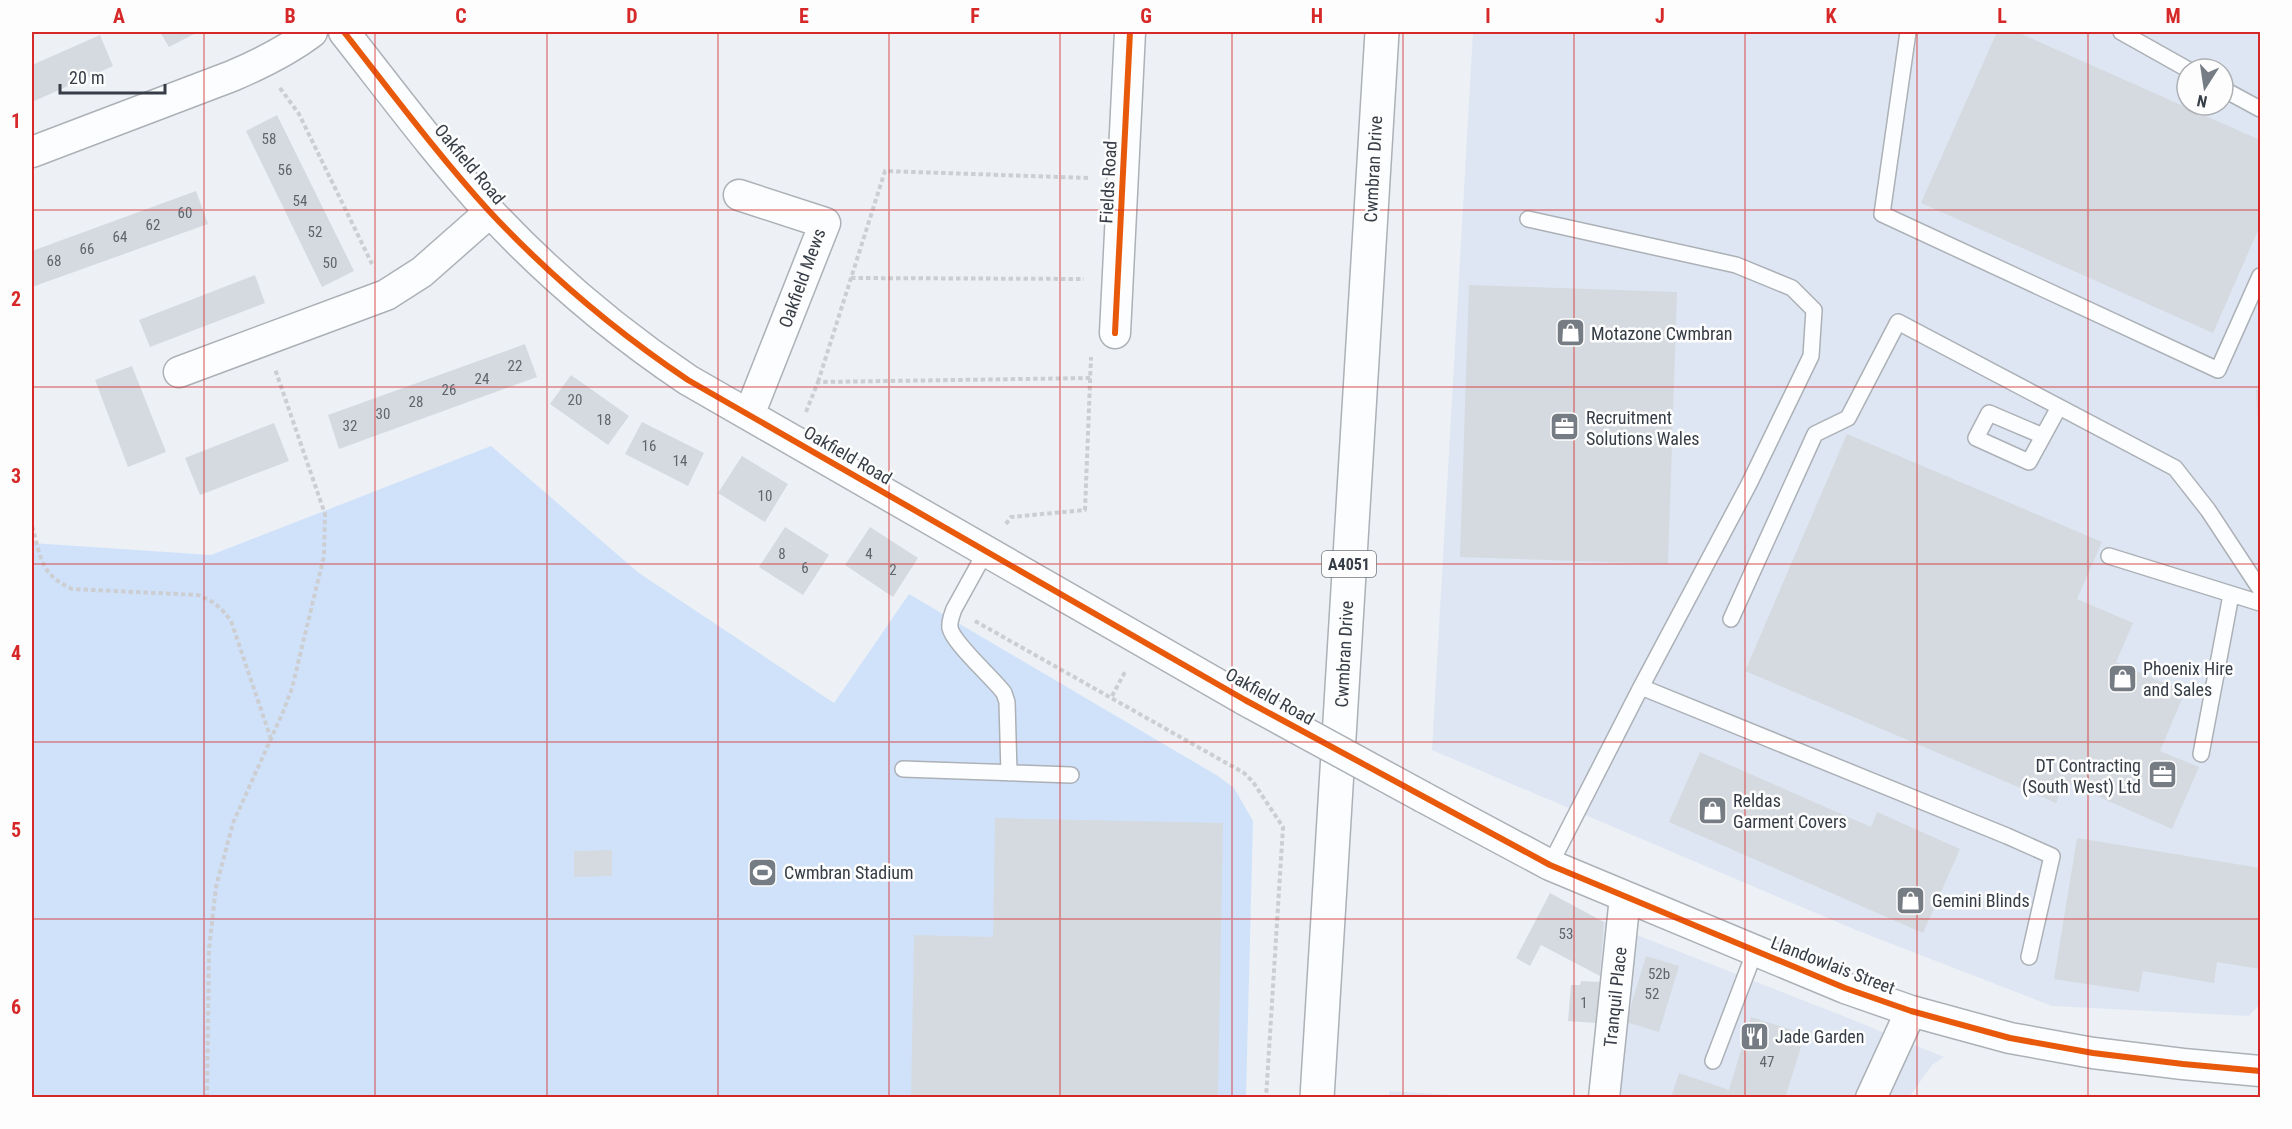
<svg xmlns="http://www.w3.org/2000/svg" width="2292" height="1129" font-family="'Roboto Condensed',sans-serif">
  <rect width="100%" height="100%" fill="#edf1f6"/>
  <path fill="#dde6f2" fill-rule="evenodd" d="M1473,32H2260V1004L2249,1016L2052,1006L1856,930L1432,750ZM2187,69H2223V105H2187Z
    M1604,922L1838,1014L1944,1057L1932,1065L1909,1097L1591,1098Z
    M1389,1091L1481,1097H1389Z"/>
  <path fill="#d0e2fa" d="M491,446L639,573L834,703L909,594L1218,776L1234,788L1253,821L1246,1097H32V543L211,555Z"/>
  <path fill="#d5dae0" d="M160,32H198L169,47Z
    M1997,32H2017L2260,140V226L2213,333L1921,203Z
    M100,35L113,66L32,102V65Z
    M277,115L354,271L322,287L246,131Z
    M196,191L208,224L32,287V251Z
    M255,275L265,303L150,347L139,320Z
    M1469,285L1677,292L1668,564L1460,557Z
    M525,344L537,377L339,449L328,415Z
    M132,366L166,452L128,467L95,380Z
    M571,375L629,416L608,445L550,404Z
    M2256,390H2260V441H2259Z
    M642,422L704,453L688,486L625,454Z
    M274,423L289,461L200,495L185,458Z
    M1847,434L2102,542L2077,599L2133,623L2116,662L2185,692L2160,751L2199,767L2172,829L2065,782L2056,803L1745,671Z
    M742,456L788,484L765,522L718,493Z
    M785,527L829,555L803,595L759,567Z
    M870,527L918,558L893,597L845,565Z
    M1700,752L1871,827L1877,812L1960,849L1923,933L1669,822Z
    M995,818L1223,823L1218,1098H911L914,935L993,937Z
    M2077,838L2260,868V969L2217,962L2214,983L2143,971L2139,992L2054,979Z
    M612,850V876L574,877V851Z
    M1550,893L1604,922L1600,976L1541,945L1530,966L1516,958Z
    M1646,956L1679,966L1659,1032L1626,1022Z
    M1581,981L1600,982L1596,1023L1568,1021L1571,985H1580Z
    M1751,1017L1805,1034L1785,1098H1671L1679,1073L1729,1090Z"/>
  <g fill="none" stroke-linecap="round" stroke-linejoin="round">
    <defs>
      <path id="lane" d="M1908,32L1882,214L2218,370L2260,276
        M2121,32L2187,69
        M2223,89L2260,109
        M1528,219L1736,265L1792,288L1814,310L1811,356L1749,484L1641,687L1550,865
        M2043,436L1989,413L1976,438L2029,462L2059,407
        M986,551L954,609C952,615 949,621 950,628C953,643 993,678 1004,693L1007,702L1009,773
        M2109,556L2260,603
        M1731,619L1815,434L1848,418L1898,322L2175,468L2208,510L2260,589
        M1641,687L2007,836L2052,856L2029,957
        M2201,754L2231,595
        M903,769L1071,775
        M1713,1061L1755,951"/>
      <path id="street" d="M344,32C392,93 438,155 490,212C550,276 615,331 688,380L1245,700
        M32,152L232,76C260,64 287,51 312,32
        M739,195L825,223L749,415
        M1115,333L1130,32
        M179,372L386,295L422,272L490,212
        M1423,797L1550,865L1845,988L1911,1011L2010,1038L2093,1053L2183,1064L2260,1071
        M1604,1098L1625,897
        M1871,1098L1911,1011"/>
      <path id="primary" d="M1317,1098L1382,32"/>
    </defs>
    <use href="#lane" stroke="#acb1b7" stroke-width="18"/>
    <use href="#street" stroke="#acb1b7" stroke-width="33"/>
    <use href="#primary" stroke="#acb1b7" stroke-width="36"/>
    <path stroke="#ccced2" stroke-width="4" stroke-dasharray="4.5 3" stroke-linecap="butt" d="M280,88L299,114L372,264
      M851,278L1084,279
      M818,382L885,171L1089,178
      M806,412L818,382L1092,378
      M1006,524L1011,517L1085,510L1091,357
      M32,526C41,558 40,574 72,589L198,595C213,601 221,607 231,621L271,739
      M975,621L1244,773L1253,782L1283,827L1266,1098
      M1112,696L1126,670
      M207,1098L209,949L216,887L233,823L283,712L292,688L324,556L325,514L275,369"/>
    <use href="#lane" stroke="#fcfdfe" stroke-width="15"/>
    <use href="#street" stroke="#fcfdfe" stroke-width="30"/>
    <use href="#primary" stroke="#fcfdfe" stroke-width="33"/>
    <defs>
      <path id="street-bridge" d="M1245,700L1423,797"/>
    </defs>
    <use href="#street-bridge" stroke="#acb1b7" stroke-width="33" stroke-linecap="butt"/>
    <use href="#street-bridge" stroke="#fcfdfe" stroke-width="30"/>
    <defs>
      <path id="cycleway" d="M344,32C392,93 438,155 490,212C550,276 615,331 688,380L1245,700L1550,865L1845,988L1911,1011L2010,1038L2093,1053L2183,1064L2260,1071
        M1115,333L1130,32"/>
    </defs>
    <use href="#cycleway" stroke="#fdfdfd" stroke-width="10"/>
    <use href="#cycleway" stroke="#e8590c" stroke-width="6"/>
  </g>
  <path fill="none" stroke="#d62828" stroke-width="1.5" stroke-opacity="0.55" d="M204,32V1098M375,32V1098M547,32V1098M718,32V1098M889,32V1098M1060,32V1098M1232,32V1098M1403,32V1098M1574,32V1098M1745,32V1098M1917,32V1098M2088,32V1098M32,210H2260M32,387H2260M32,564H2260M32,742H2260M32,919H2260"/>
  <defs>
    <symbol id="shop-square" viewBox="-11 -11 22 22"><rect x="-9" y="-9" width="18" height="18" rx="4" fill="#767c84" stroke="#fdfdfd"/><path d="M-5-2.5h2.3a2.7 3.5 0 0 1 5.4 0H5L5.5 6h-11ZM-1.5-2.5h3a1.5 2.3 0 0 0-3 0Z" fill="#fff"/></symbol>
    <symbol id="office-square" viewBox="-11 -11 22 22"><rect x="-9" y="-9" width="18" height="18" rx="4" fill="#767c84" stroke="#fdfdfd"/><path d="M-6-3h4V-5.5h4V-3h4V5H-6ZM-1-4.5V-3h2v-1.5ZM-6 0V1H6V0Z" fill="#fff"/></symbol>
    <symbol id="stadium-square" viewBox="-11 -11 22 22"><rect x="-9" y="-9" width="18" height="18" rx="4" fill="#767c84" stroke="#fdfdfd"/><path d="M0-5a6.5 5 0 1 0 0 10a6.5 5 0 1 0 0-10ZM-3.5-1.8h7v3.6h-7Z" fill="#fff"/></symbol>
    <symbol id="restaurant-square" viewBox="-11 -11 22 22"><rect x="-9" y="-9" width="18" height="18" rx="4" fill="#767c84" stroke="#fdfdfd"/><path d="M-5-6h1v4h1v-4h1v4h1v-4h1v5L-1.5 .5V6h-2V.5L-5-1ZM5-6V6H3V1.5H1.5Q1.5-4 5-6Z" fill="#fff"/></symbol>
  </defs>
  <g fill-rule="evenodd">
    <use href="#shop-square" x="1554" y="316" width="33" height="33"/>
    <use href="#office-square" x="1548" y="410" width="33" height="33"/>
    <use href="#shop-square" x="2106" y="662" width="33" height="33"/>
    <use href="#office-square" x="2146" y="758" width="33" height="33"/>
    <use href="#shop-square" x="1696" y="794" width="33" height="33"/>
    <use href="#stadium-square" x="746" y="856" width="33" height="33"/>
    <use href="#shop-square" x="1894" y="884" width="33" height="33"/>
    <use href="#restaurant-square" x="1738" y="1020" width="33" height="33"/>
  </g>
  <g text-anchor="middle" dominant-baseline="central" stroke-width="5" stroke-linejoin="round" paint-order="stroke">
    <g font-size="15" fill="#5e656d">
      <text x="269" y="139">58</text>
      <text x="285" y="170">56</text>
      <text x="300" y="201">54</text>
      <text x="185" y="213">60</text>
      <text x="153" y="225">62</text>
      <text x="315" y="232">52</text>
      <text x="120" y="237">64</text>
      <text x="87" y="249">66</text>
      <text x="54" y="261">68</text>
      <text x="330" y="263">50</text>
      <text x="515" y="366">22</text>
      <text x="482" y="379">24</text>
      <text x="449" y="390">26</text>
      <text x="575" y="400">20</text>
      <text x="416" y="402">28</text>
      <text x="383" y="414">30</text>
      <text x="604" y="420">18</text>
      <text x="350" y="426">32</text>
      <text x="649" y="446">16</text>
      <text x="680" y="461">14</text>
      <text x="765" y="496">10</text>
      <text x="782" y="554">8</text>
      <text x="869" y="554">4</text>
      <text x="805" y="568">6</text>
      <text x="893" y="570">2</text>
      <text x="1566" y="934">53</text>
      <text x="1659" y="974">52b</text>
      <text x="1652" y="994">52</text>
      <text x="1584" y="1003">1</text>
      <text x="1767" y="1062">47</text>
    </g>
    <rect fill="#fdfdfd" stroke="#72777d" stroke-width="1.5" x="1322" y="551" width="54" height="26" rx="4.5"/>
    <g font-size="16" font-weight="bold" fill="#363d46">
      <text x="1349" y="564">A4051</text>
    </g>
    <g font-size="18" fill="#363d46" stroke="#fdfdfd">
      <text transform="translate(470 164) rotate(50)">Oakfield Road</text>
      <text transform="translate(1373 169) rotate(-87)">Cwmbran Drive</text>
      <text transform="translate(1108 182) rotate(-87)">Fields Road</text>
      <text transform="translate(802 278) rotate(-70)">Oakfield Mews</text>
      <text transform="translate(848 455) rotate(30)">Oakfield Road</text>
      <text transform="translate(1344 654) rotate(-87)">Cwmbran Drive</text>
      <text transform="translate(1270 696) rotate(29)">Oakfield Road</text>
      <text transform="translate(1833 965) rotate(21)">Llandowlais Street</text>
      <text transform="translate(1615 997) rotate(-84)">Tranquil Place</text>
    </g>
    <g font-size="18" fill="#363d46" stroke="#fdfdfd" text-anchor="start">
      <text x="1591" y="333">Motazone Cwmbran</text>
      <text x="1586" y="417">Recruitment<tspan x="1586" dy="21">Solutions Wales</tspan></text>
      <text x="2143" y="668">Phoenix Hire<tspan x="2143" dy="21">and Sales</tspan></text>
      <text x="2141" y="765" text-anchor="end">DT Contracting<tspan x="2141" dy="21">(South West) Ltd</tspan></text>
      <text x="1733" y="800">Reldas<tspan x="1733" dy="21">Garment Covers</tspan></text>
      <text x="784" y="872">Cwmbran Stadium</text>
      <text x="1932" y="900">Gemini Blinds</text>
      <text x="1775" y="1036">Jade Garden</text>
    </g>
  </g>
  <rect width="2292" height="1129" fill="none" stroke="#fdfdfd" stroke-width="66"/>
  <g transform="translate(2205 87) rotate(192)"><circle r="28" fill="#fdfdfd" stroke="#adb0b4" stroke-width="1.5"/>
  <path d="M0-4.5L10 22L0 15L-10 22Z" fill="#767c84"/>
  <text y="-9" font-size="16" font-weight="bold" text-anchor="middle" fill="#363d46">N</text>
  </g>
  <path d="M60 84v9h105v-9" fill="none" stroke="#363d46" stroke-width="3"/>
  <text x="69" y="84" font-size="18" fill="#363d46" stroke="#fdfdfd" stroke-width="4.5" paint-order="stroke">20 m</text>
  <rect x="33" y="33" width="2226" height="1063" fill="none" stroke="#d62828" stroke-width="2"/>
  <g font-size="20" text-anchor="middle" font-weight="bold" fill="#d62828">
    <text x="119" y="23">A</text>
    <text x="290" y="23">B</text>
    <text x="461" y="23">C</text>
    <text x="632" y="23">D</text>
    <text x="804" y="23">E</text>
    <text x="975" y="23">F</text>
    <text x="1146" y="23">G</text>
    <text x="1317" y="23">H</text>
    <text x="1488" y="23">I</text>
    <text x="1660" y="23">J</text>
    <text x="1831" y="23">K</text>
    <text x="2002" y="23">L</text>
    <text x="2173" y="23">M</text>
    <text x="16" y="128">1</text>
    <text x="16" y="306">2</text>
    <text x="16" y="483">3</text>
    <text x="16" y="660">4</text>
    <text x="16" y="837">5</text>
    <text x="16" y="1014">6</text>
  </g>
</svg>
